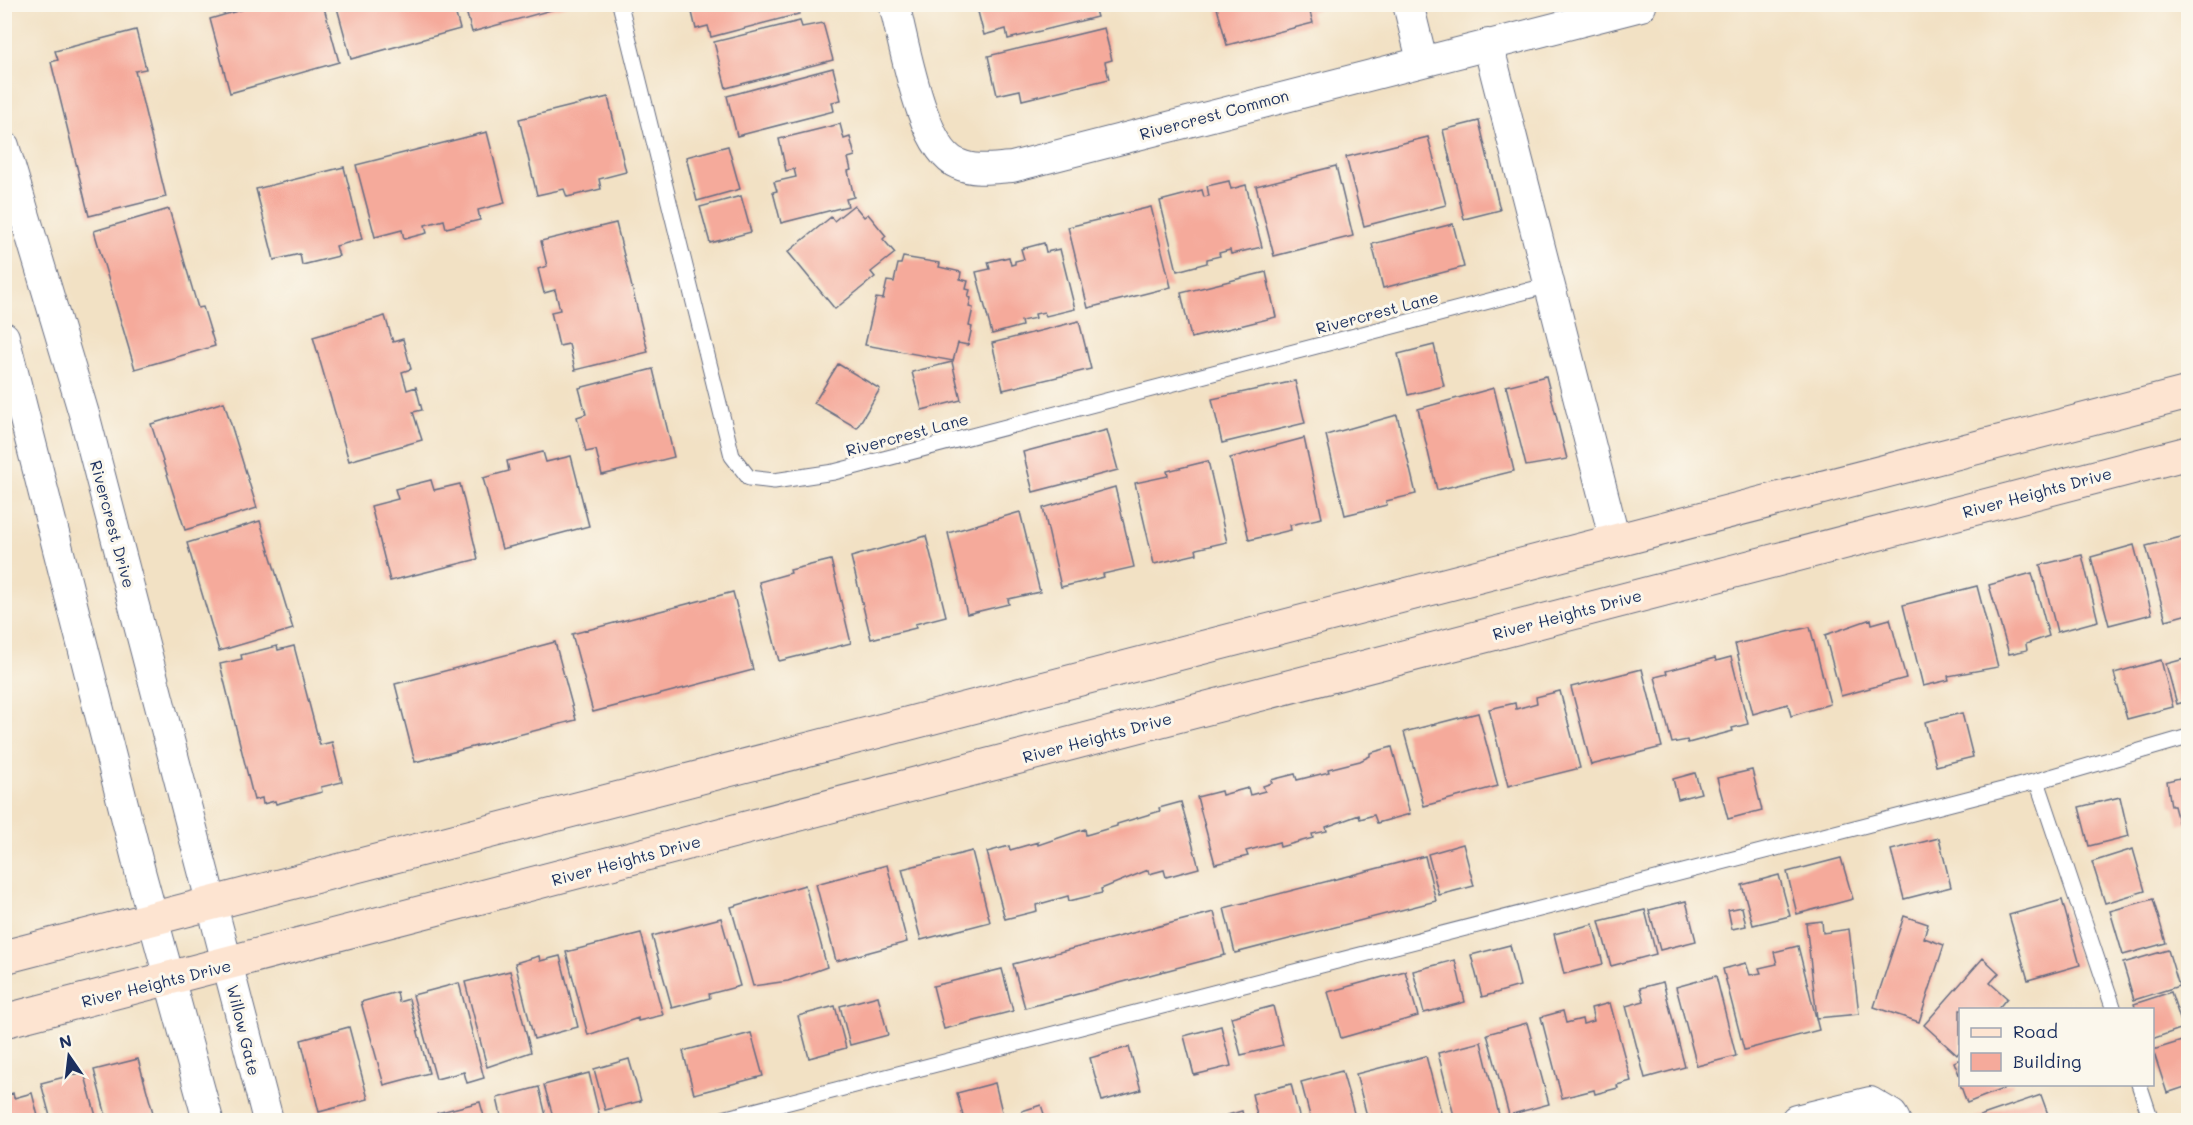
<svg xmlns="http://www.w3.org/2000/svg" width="2193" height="1125" font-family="Mali,sans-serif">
  <rect width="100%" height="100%" fill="#fbf7ec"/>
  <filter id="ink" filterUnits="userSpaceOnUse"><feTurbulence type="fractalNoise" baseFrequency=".0167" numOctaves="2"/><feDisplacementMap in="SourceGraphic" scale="12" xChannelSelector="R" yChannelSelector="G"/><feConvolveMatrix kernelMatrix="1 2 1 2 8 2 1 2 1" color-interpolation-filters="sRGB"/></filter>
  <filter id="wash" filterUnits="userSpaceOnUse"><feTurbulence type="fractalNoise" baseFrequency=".008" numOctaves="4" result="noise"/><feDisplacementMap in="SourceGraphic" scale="24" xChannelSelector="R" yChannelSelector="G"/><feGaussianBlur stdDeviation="1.35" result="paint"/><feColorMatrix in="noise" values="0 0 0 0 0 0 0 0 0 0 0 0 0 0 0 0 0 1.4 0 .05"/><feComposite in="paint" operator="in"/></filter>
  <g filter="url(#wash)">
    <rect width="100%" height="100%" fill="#f2e1c4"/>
    <g id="blocks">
      <path fill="#f5aa9b" d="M261,4H323L339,62L230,93L210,19Z
        M336,4H453L460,29L351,59Z
        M464,4H569V5L472,32Z
        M690,4H797L799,14L711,37L708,26L696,29Z
        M976,4H1093L1097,17L1008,39L1006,29L984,35Z
        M1216,4H1330V6L1310,12L1313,23L1227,45Z
        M800,21L802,27L823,23L833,60L726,88L714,42Z
        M1104,28L1112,60L1105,62L1109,79L1022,100L1020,90L997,95L988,56Z
        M136,30L146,69L135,71L166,197L89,216L51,62L58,60L55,51Z
        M833,68L841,100L832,102L834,111L737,136L727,96Z
        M608,97L626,172L599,179L601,189L567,197L564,189L537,195L519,119Z
        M1479,121L1500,210L1464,219L1443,130Z
        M840,124L844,139L850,137L855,156L848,158L851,170L848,171L854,197L846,199L848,206L781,223L773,192L777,191L774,182L796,177L794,169L786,171L779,139Z
        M487,132L505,203L478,210L480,220L446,228L444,220L425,225L427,233L404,239L402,230L375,237L356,165Z
        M1428,137L1446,205L1364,226L1346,157Z
        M728,146L740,189L697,201L686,157Z
        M1336,166L1353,236L1274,256L1256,186Z
        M344,167L362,239L336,246L339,256L302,265L300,254L274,260L256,189Z
        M1229,181L1231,189L1246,185L1262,247L1231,254L1230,250L1219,253L1220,256L1207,259V263L1177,271L1160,201L1202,190L1204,197L1209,196L1207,186Z
        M741,196L751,232L710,243L700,207Z
        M854,205L864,217L868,214L886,236L883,239L895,253L871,272L875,277L835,309L788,252L831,217L834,221Z
        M1151,207L1171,287L1088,308L1068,227Z
        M169,209L198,308L203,307L215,346L135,369L94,231Z
        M616,223L648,352L575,370L569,344L559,346L551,312L560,310L555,290L544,293L538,269L547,266L541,241Z
        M1453,224L1464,267L1383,288L1372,244Z
        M1044,243L1046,252L1060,249L1075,309L1046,316L1044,312L1035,314L1036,318L1021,321L1022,326L992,334L976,272L990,269L988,262L1009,257L1011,265L1015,264V261L1024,259L1021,249Z
        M903,257L940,263L939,267L961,272L960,279L968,281L966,289L970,290L968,297L971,298L969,307L973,308L969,326L972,327L968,345L958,343L953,361L865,345L876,298L883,299L887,281L894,282L898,264H901Z
        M1266,272L1276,317L1191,338L1181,293Z
        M385,316L393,342L403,339L411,369L402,372L407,390L416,387L422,410L413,412L422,440L349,461L313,337Z
        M1079,321L1091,369L1003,390L992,343Z
        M1434,345L1444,386L1408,395L1398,354Z
        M952,362L961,400L922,410L912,372Z
        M838,364L880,389L857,428L814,403Z
        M653,369L674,457L602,475L596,450L586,452L577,417L586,414L579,388Z
        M1546,376L1567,459L1526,466L1506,386Z
        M1295,381L1305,423L1222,443L1212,399Z
        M1494,388L1514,471L1437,490L1418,409Z
        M224,402L257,508L185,530L151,424Z
        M1397,415L1416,494L1386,501L1387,505L1345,515L1326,435Z
        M1107,430L1118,470L1033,492L1023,452Z
        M1304,438L1322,518L1290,525L1291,530L1249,540L1230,458Z
        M543,452L546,462L571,456L589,526L502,549L483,478L509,471L507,461Z
        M1208,461L1227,542L1196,549L1197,554L1154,564L1135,483L1168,476L1167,471Z
        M431,480L434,490L460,484L478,559L390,581L371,506L398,499L395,489Z
        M1115,487L1134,567L1103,574L1104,577L1061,587L1043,508Z
        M1020,512L1040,592L1008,599L1009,604L967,614L948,533Z
        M260,521L293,629L219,651L187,543Z
        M926,536L946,616L915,624L916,628L871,639L851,557Z
        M2185,536L2188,549V614L2166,620L2146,546Z
        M2134,545L2152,614L2109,625L2091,557Z
        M2082,555L2098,621L2057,632L2040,565Z
        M831,560L851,643L779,661L759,582L791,573L790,570Z
        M2032,573L2049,636L2026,644L2027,650L2009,654L1989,585Z
        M1977,586L1998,667L1948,676L1949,680L1923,686L1903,605Z
        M733,592L753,670L593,712L572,634Z
        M1871,619L1872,624L1890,619L1906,678L1841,696L1825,635Z
        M1810,627L1830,704L1791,716L1788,704L1753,714L1735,644Z
        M555,642L576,720L415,762L395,684Z
        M277,646L278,650L294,646L320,745L332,742L342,782L321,787L322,792L276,804L275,801L263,804L262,798L254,800L220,664L242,659L241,655Z
        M1731,657L1748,724L1732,728L1733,731L1688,743L1687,740L1672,743L1655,677L1667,674L1666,671L1715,658L1716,661Z
        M2188,658V701L2177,704L2166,664Z
        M2161,660L2173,707L2127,719L2114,673Z
        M1642,669L1662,747L1591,765L1571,687Z
        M1560,691L1580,768L1508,786L1489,709L1515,703L1516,709L1537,703L1536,697Z
        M1478,713L1498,786L1424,806L1404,732Z
        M1962,713L1973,757L1936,766L1925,722Z
        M1392,747L1410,814L1377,823L1374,815L1360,819L1359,815L1326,827L1327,831L1312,834L1313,838L1280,847L1279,842L1246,851L1248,856L1215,864L1197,797L1221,791L1222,795L1248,788L1250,795L1265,791L1263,786L1272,783L1271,780L1295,774L1297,780L1329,772L1328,769L1360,761L1370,756V753Z
        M1752,770L1762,810L1728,819L1717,778Z
        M1695,773L1701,793L1678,799L1673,779Z
        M2188,776V822L2179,825L2174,806H2171L2167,781Z
        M2120,797L2129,836L2089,846L2079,807Z
        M1181,802L1199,868L1166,877L1164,870L1149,874L1148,870L1101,889L1102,893L1069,901L1068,896L1036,905L1037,911L1005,919L987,852L1009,846L1010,850L1038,842V845L1085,829L1086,835L1117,826V824L1160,811L1159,808Z
        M1939,838L1951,887L1904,899L1891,850Z
        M1463,844L1474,886L1439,895L1428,854Z
        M2133,849L2145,891L2105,903L2092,862Z
        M972,851L990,922L921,940L902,869Z
        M1425,856L1436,901L1235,953L1224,908Z
        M1841,858L1853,899L1797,914L1787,872Z
        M887,865L907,942L836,961L816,884Z
        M1779,875L1790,916L1753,925L1742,885Z
        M805,885L827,967L788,981L753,986L731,907Z
        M2153,899L2166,943L2123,955L2110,911Z
        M2062,900L2080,965L2028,980L2009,915Z
        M1686,901L1696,941L1660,950L1649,910Z
        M1742,907L1746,926L1732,929L1728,910Z
        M1645,910L1656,954L1611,966L1599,921Z
        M1214,912L1225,955L1025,1008L1013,964Z
        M1904,916L1928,924L1924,938L1944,945L1919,1022L1874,1007Z
        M721,918L740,986L709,994L710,998L672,1008L652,936Z
        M1822,921L1823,933L1849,929L1859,1014L1817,1018L1806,923Z
        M1593,924L1603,964L1564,974L1554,934Z
        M641,933L663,1015L638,1021V1018L588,1035L566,952Z
        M1510,945L1520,986L1482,997L1471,955Z
        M1798,946L1819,1030L1744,1050L1723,969L1746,963L1750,975L1761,973L1759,968L1777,964L1774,952Z
        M2168,950L2179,986L2134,1000L2123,963Z
        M539,956L540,961L560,956L578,1027L534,1039L515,963Z
        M1983,958L1999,973L1990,983L2007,998L1997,1010H1960V1051L1957,1055L1924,1025Z
        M1455,960L1465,1002L1424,1013L1413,971Z
        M1002,969L1013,1011L944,1029L933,986Z
        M510,971L531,1052L487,1067L465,982Z
        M1405,971L1418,1016L1341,1038L1328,992Z
        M1716,976L1736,1056L1697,1066L1676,987Z
        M1663,982L1685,1067L1645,1078L1626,1006L1644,1001L1640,988Z
        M459,983L484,1078L467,1083L464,1072L436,1079L413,995Z
        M397,992L399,1002L409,999L429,1073L384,1085L361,1002Z
        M2171,992L2183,1028L2152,1039V1010H2136L2134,1004Z
        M878,996L888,1035L850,1045L840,1006Z
        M1610,1003L1631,1081L1617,1085L1618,1088L1595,1094L1594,1090L1562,1098L1541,1017L1563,1011L1566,1023L1582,1019L1583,1024L1594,1021L1591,1008Z
        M835,1006L846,1048L809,1058L798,1016Z
        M1273,1006L1283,1045L1241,1055L1231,1017Z
        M1527,1023L1549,1104L1509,1115L1487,1034Z
        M1221,1026L1231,1066L1194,1075L1184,1036Z
        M349,1027L368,1099L319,1112L301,1040Z
        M751,1033L763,1076L694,1094L683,1051Z
        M2188,1039V1086L2167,1093L2153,1050Z
        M1481,1042L1500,1119L1455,1120L1438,1053Z
        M1129,1047L1141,1090L1102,1101L1090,1058Z
        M1426,1056L1443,1120H1368L1356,1074Z
        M138,1059L155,1120H107L94,1070Z
        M629,1059L641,1101L605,1110L594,1069Z
        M1960,1059V1077L1954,1062Z
        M1342,1071L1356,1120H1311L1301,1082Z
        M84,1072L97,1120H51L41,1083Z
        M589,1073L600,1118L589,1120H554L544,1085Z
        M995,1083L1004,1120H964L957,1093Z
        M1291,1084L1300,1120H1258L1252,1094Z
        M1960,1084H2013V1085L1967,1103Z
        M539,1087L547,1120H502L497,1098Z
        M13,1093L14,1098L32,1093L39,1120H4V1096Z
        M2041,1095L2050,1120H1968Z
        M480,1102L485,1120H439L437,1113Z
        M1041,1105L1046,1120H1024L1022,1111Z
        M1242,1111L1244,1120H1210Z
        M435,1115L436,1120H417Z"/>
    </g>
  </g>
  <g filter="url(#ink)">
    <use href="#blocks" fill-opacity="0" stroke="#666d82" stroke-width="1.5"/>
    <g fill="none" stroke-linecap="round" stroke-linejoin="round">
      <defs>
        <path id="lane" d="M620,4L732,456L749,478L774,481L834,472L1550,285
          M2037,781L2114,1010
          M2139,1084L2151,1120
          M719,1120L2037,781L2188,737"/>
        <path id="street" d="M894,4C904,41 921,149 958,164C975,172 994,168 1012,167L1641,6
          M1408,4L1422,60
          M1488,44L1615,541
          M4,146L84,414L268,1120
          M4,337L141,875L208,1120
          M1796,1120L1870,1102L1892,1115L1895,1120"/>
        <path id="secondary" d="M4,957L2188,393
          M4,1021L2188,453"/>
      </defs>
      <use href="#lane" stroke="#666d82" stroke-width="17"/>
      <use href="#street" stroke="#666d82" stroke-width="32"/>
      <use href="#secondary" stroke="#666d82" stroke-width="35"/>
      <use href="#lane" stroke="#fff" stroke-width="15"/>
      <use href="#street" stroke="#fff" stroke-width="30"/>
      <use href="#secondary" stroke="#fde4d1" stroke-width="33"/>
    </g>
  </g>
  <g text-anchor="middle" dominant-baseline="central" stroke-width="6" stroke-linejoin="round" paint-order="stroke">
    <g font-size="16" fill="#1b2f5e" stroke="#fbf7ec">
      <text transform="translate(1214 114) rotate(-15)">Rivercrest Common</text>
      <text transform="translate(1377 312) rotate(-15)">Rivercrest Lane</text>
      <text transform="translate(907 434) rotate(-15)">Rivercrest Lane</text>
      <text transform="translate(2037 492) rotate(-15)">River Heights Drive</text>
      <text transform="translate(113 524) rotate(75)">Rivercrest Drive</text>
      <text transform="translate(1567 614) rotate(-15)">River Heights Drive</text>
      <text transform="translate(1097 737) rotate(-15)">River Heights Drive</text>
      <text transform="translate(626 860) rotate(-15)">River Heights Drive</text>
      <text transform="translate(156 983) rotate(-14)">River Heights Drive</text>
      <text transform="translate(244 1030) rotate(76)">Willow Gate</text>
    </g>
  </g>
  <rect width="2193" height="1125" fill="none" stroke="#fbf7ec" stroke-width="24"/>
  <rect x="1959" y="1008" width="195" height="78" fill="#fbf7ec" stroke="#a1a7b3" stroke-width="1.5"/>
  <rect x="1971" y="1028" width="30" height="9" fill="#fde4d1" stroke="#a1a7b3" stroke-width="1.5"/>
  <text x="2013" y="1038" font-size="18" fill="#1b2f5e">Road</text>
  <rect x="1971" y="1053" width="30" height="18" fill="#f5aa9b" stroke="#a1a7b3" stroke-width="1.5"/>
  <text x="2013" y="1068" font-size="18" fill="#1b2f5e">Building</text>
  <g transform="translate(69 1056) rotate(346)" stroke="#fbf7ec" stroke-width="4.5" paint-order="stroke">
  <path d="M0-4.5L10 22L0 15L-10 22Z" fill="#1b2f5e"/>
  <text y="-9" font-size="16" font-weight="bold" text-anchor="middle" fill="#1b2f5e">N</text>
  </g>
</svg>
